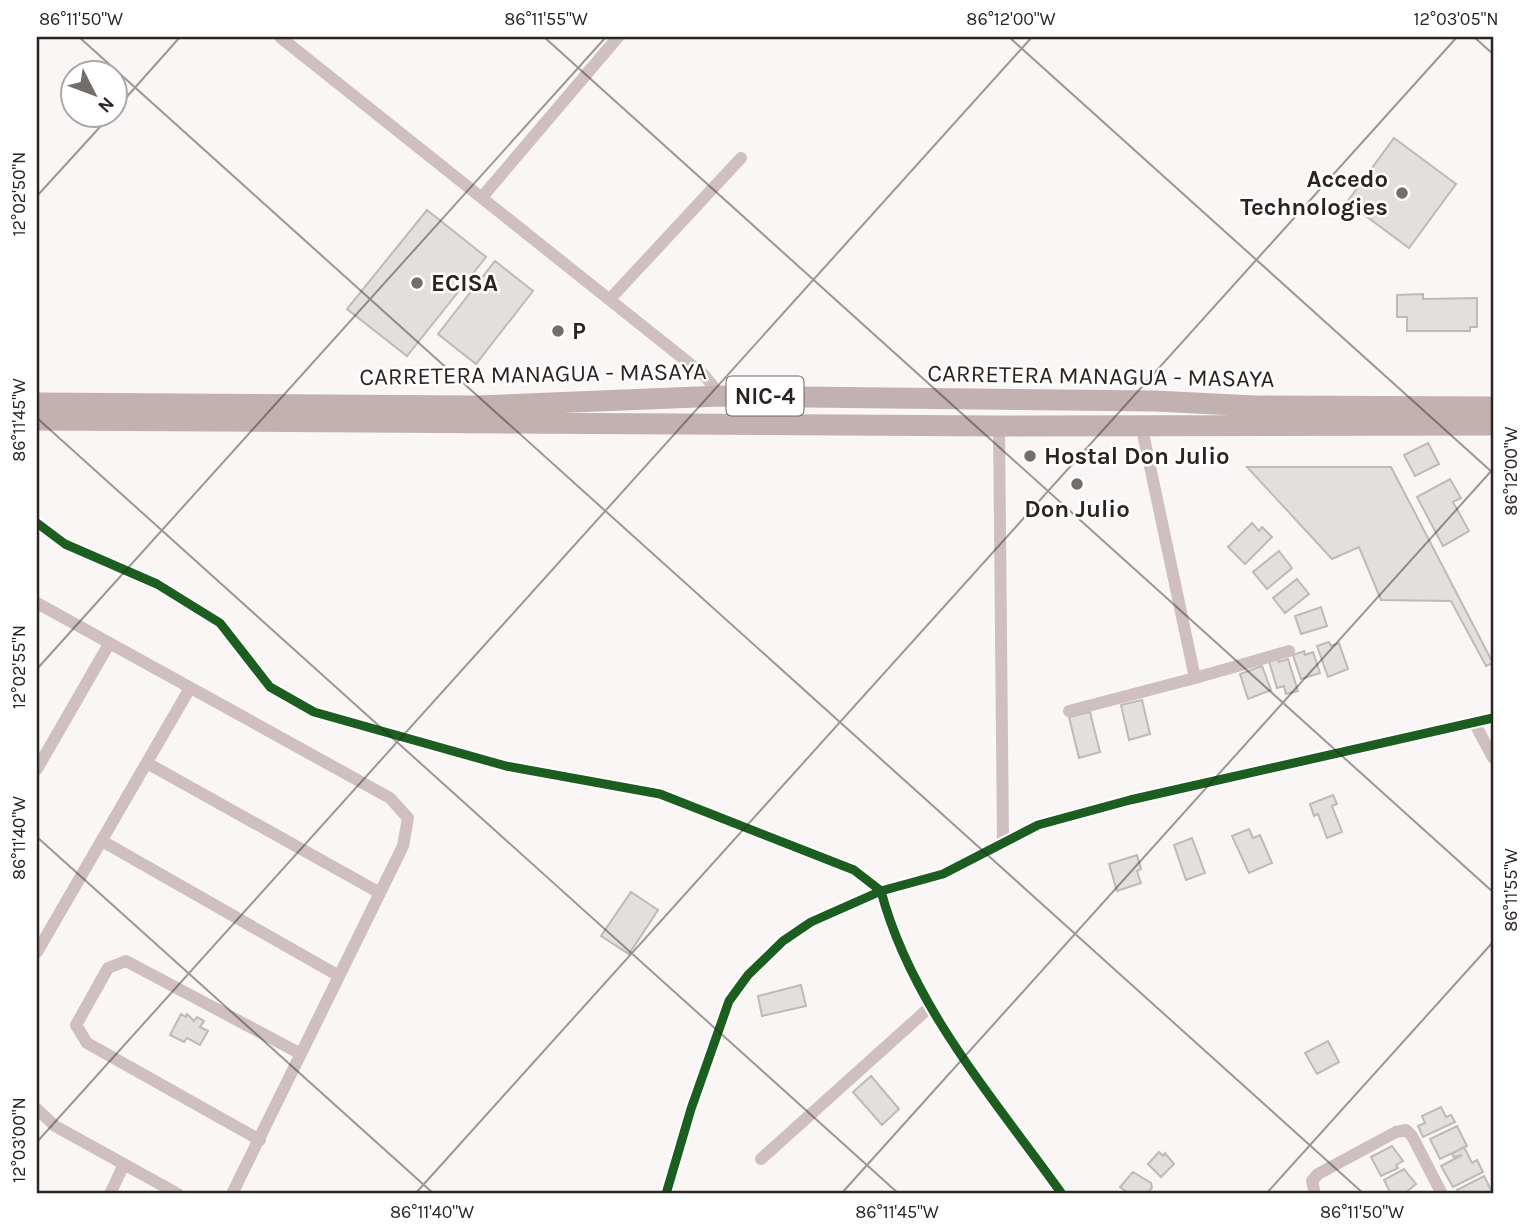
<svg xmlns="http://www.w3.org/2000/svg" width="1530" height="1231" font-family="Karla,sans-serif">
  <rect width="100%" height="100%" fill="#faf6f5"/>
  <path fill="#e3dfdc" stroke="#bebab7" stroke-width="2" d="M1394,138L1456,184L1409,248L1347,202Z
    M427,210L486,257L407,356L347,309Z
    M495,261L533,291L476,364L438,334Z
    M1423,294V299L1477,298V327H1470V331H1407V317H1397V295Z
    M1428,443L1439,464L1415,476L1404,455Z
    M1247,467H1391L1493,663L1486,666L1451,601L1381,600L1359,547L1332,559Z
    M1450,479L1461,498L1453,502L1469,531L1443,546L1417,497Z
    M1252,523L1259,531L1262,527L1272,537L1245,564L1228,547Z
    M1279,551L1292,568L1267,589L1253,572Z
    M1297,579L1309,594L1285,613L1273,598Z
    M1321,607L1327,626L1301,634L1295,616Z
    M1329,642L1331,646L1339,643L1348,669L1328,677L1317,646Z
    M1304,651L1305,655L1313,652L1320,673L1301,679L1293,655Z
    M1277,655L1279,662L1288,659L1298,691L1286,694L1284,686L1277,688L1268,658Z
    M1262,666L1271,690L1248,699L1240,674Z
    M1142,700L1150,734L1129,740L1121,705Z
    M1090,712L1100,752L1079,758L1069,717Z
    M1333,795L1337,804L1332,806L1342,832L1327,838L1318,814L1314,816L1310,804Z
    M1249,829L1253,838L1260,835L1272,863L1249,873L1232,836Z
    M1192,838L1205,873L1186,880L1174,845Z
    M1137,855L1141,869L1137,871L1141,883L1117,891L1109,864Z
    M631,892L658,910L629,954L601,936Z
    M801,985L806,1006L762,1016L758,996Z
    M181,1014L186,1017L187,1014L194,1021L197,1017L204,1021L200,1027L208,1031L200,1045L187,1038L184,1042L170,1035Z
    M1328,1041L1339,1062L1317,1074L1305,1053Z
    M871,1076L899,1109L882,1125L853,1092Z
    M1441,1107L1446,1117L1451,1115L1455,1122L1423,1137L1418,1126L1425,1123L1422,1116Z
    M1457,1126L1467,1146L1440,1159L1430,1139Z
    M1392,1146L1403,1161L1396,1165L1398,1168L1381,1176L1371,1157Z
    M1464,1147L1472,1163L1477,1160L1483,1172L1453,1187L1441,1166L1462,1155L1454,1157L1452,1154Z
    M1159,1152L1163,1156L1165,1153L1174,1164L1161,1177L1148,1164Z
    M1404,1169L1416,1184L1404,1194H1391L1384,1180Z
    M1133,1172L1151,1183L1152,1188L1146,1194H1129L1120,1187Z
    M1484,1176L1493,1194H1459L1457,1190Z"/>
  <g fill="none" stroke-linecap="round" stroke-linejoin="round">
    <path stroke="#cfc0bf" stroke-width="12" d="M280,37L704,375L721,396
      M483,196L618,37
      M610,299L741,158
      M999,426L1003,842
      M37,523L65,544L157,584L220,623L270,687L314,712L506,766L660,794L854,870L881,891L943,874L1038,825L1130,800L1493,718
      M37,603L390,798L408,818L403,846L232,1194
      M1195,678L1289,651
      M1069,711L1195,678L1141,424
      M1475,724L1493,758
      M147,763L380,893
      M37,769L109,644
      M102,841L339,976
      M37,952L190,688
      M37,1109L55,1126L178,1194
      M260,1140L87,1043L76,1025L108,968L126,961L301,1054
      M761,1159L930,1007
      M110,1194L124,1164
      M666,1194L691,1109L729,1001L748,975L783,941L811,922L881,891C911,1005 995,1100 1062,1194
      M1315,1194L1312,1181L1318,1174L1396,1132L1406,1130L1412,1136L1442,1194"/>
    <path stroke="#c3b1b1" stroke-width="21" d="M37,403L477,406L721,396L1155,401L1254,406L1493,407
      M37,420L999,426L1493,425"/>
    <defs>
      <path id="cycleway" d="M37,523L65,544L157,584L220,623L270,687L314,712L506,766L660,794L854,870L881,891L943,874L1038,825L1130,800L1493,718
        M666,1194L691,1109L729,1001L748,975L783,941L811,922L881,891C911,1005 995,1100 1062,1194"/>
    </defs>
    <use href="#cycleway" stroke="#fff" stroke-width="13"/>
    <use href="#cycleway" stroke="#1b5e20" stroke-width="9"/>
  </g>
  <path fill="none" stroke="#2b2421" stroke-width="2" stroke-opacity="0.45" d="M79,37L1364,1194M544,37L1493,892M1009,37L1493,473M1474,37L1493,54M116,109L180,37M37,196L110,116M37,418L899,1194M37,669L606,37M37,837L434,1194M37,1142L1032,37M415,1194L1457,37M841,1194L1493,469M1266,1194L1493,942"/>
  <g fill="#736e6b" stroke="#fff" stroke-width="2.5">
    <circle cx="1402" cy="193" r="7"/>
    <circle cx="417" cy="283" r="7"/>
    <circle cx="558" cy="331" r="7"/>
    <circle cx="1030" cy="456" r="7"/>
    <circle cx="1077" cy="484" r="7"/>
  </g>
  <g text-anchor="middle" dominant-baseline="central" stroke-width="5" stroke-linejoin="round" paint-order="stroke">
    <rect fill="#fff" stroke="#6b6664" stroke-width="2" x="726.5" y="376.5" width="77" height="39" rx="5"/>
    <g font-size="23" font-weight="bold" fill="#2b2421">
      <text x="765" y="396">NIC-4</text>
    </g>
    <g font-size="24" font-weight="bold" fill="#2b2421" stroke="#fff" text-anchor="start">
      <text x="1388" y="179" text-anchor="end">Accedo<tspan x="1388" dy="28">Technologies</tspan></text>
      <text x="431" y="283">ECISA</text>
      <text x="572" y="331">P</text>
      <text x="1044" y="456">Hostal Don Julio</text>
      <text x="1077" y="509" text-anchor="middle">Don Julio</text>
    </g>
    <g font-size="24" fill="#2b2421" stroke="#fff">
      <text transform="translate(533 374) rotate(-1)">CARRETERA MANAGUA - MASAYA</text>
      <text transform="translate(1101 376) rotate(1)">CARRETERA MANAGUA - MASAYA</text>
    </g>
  </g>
  <rect width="1530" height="1231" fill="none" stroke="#ffffff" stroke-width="77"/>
  <g transform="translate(94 94) rotate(132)"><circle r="33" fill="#ffffff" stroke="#aaa7a6" stroke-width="2"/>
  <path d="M0-5L12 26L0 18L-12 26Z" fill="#736e6b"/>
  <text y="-10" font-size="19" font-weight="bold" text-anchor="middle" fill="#2b2421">N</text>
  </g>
  <rect x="38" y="38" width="1454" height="1154" fill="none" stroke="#2b2421" stroke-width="2.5"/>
  <g font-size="18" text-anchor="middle" fill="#2b2421">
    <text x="81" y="25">86°11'50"W</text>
    <text x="546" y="25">86°11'55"W</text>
    <text x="1011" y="25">86°12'00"W</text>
    <text x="1456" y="25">12°03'05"N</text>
    <text transform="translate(19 194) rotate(-90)" y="6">12°02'50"N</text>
    <text transform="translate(19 420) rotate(-90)" y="6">86°11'45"W</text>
    <text transform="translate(1511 471) rotate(-90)" y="6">86°12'00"W</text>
    <text transform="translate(19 667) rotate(-90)" y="6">12°02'55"N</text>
    <text transform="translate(19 838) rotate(-90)" y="6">86°11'40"W</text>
    <text transform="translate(1511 890) rotate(-90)" y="6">86°11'55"W</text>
    <text transform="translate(19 1140) rotate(-90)" y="6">12°03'00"N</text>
    <text x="432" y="1218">86°11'40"W</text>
    <text x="897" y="1218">86°11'45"W</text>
    <text x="1362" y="1218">86°11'50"W</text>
  </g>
</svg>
